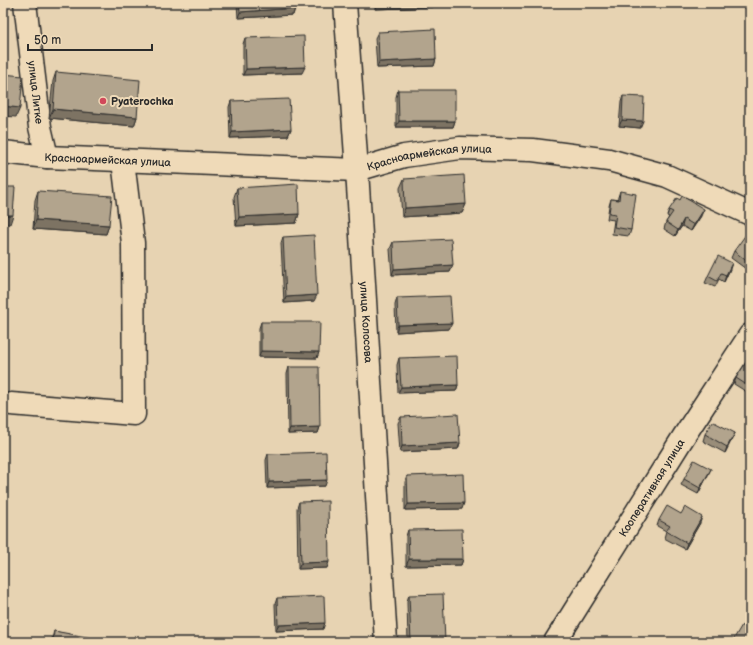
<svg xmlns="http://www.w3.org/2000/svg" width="753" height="645" font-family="'Balsamiq Sans',sans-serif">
  <rect width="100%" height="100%" fill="#e7d3b2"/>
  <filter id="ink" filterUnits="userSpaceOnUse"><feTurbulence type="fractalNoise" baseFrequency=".025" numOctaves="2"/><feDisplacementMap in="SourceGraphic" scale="8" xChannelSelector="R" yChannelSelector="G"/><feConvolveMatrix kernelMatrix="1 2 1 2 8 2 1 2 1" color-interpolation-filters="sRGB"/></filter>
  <g filter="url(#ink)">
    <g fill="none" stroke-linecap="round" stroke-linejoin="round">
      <defs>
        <g id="minor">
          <path id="s1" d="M25,3L40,127L47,157"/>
          <path id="s2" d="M3,152L47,157L357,170"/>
          <path d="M11,404L134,414L133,243L123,161"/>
          <path id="s3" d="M555,642L684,436L750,335"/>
        </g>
        <g id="major">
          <path id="s4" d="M345,3L357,170L386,642"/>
          <path id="s5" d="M357,170L404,156L460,148L533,150L609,160L667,176L750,214"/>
        </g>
      </defs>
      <use href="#minor" stroke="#2b2b2b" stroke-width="25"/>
      <use href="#major" stroke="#2b2b2b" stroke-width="25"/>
      <use href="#minor" stroke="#efdab8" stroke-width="22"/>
      <use href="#major" stroke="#efdab8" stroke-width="22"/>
    </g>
    <path fill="#998d79" stroke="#2b2b2b" d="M237,3H295V8L293,15L238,18Z
      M375,3H435L433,7L375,9Z
      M378,32L436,59L434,66L377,68L375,38Z
      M245,38L302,73L243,75V44Z
      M56,72L137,117L134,126L49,118L53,81Z
      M398,90L455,121L453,127H396V97Z
      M623,96L640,128L619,126L621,102Z
      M231,101L291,129L288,136L230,138L229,107Z
      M404,179L466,204L462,213L402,217L400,188Z
      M237,188L299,214L296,223L236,226L234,197Z
      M38,191L109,225L106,234L33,229L35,200Z
      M620,191L631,230L629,236L612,234L614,220L607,219L609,206L611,199L617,200Z
      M669,210L701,216L691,231L682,226L675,236L664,229L666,222L669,217L667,216Z
      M750,235V264L746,269L731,258L734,251Z
      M283,237L314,301L284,303L281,243Z
      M393,242L453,265L450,272L392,275L390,249Z
      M730,269L724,282L719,279L715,287L705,283L708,276Z
      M397,298L452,323L449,329L396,332L395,305Z
      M261,322L319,352L317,358L259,357V328Z
      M399,358L458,385L456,391L398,393L397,365Z
      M289,367L320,427L318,433L288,434L287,374Z
      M750,367V394L734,384L736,378Z
      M401,417L460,443L458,449L400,452L398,423Z
      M735,433L725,453L703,441L705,434Z
      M268,454L325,486L267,488L266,460Z
      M708,475L698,494L681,485L684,479Z
      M407,476L462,509L405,510V482Z
      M299,502L327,568L298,569L297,508Z
      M681,514L700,523L685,549L664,538L666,531L657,526L659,520Z
      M408,530L463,559L461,565L406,566V536Z
      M409,595L445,642H408L407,601Z
      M277,598L323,629L276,631L275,604Z
      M54,631L102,642H51Z"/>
    <path fill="#7d7363" stroke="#2b2b2b" d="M377,3H435L433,7L375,9Z
      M295,8L293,15L238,18L240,12Z
      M436,59L434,66L377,68L379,62Z
      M305,67L302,73L243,75L246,69Z
      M3,106L20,108L16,117L3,116Z
      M53,109L137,117L134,126L49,118Z
      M622,120L643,121L640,128L619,126Z
      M399,121H455L453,127H396Z
      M291,129L288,136L230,138L232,132Z
      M466,204L462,213L402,217L405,208Z
      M704,209L701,216L691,231L694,225Z
      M299,214L296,223L236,226L239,217Z
      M3,215H13L10,224H3Z
      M684,219L682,226L675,236L678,230Z
      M36,220L109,225L106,234L33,229Z
      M750,261V264L746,269Z
      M732,263L730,269L724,282L726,275Z
      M453,265L450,272L392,275L394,269Z
      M317,295L314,301L284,303L286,297Z
      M452,323L449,329L396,332L398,325Z
      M261,351L319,352L317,358L259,357Z
      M458,385L456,391L398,393L401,387Z
      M320,427L318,433L288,434L290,428Z
      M735,433L725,453L727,447Z
      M460,443L458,449L400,452L402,446Z
      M711,469L708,475L698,494L700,488Z
      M327,480L325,486L267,488L269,482Z
      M464,503L462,509L405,510L408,504Z
      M702,517L700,523L685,549L687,543Z
      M409,559H463L461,565L406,566Z
      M329,562L327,568L298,569L301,563Z
      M325,623L323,629L276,631L278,625Z"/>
    <path fill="#b2a48d" stroke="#2b2b2b" d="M239,3H295V8L240,12Z
      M435,29L436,59L379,62L378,32Z
      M304,36L305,67L246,69L245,38Z
      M56,72L140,80L137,117L53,109Z
      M3,74L23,76L20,108L3,106Z
      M398,90H455V121H399Z
      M623,96L644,97L643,121L622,120Z
      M289,99L291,129L232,132L231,101Z
      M464,175L466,204L405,208L404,179Z
      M298,184L299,214L239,217L237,188Z
      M3,187H15L13,215H3Z
      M38,191L112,196L109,225L36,220Z
      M620,191L636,194L631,230L614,227L616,214L609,213L611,199L619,200Z
      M682,196L704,209L694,225L684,219L678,230L666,222L673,212L669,210L677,198L680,200Z
      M747,233L750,235V261L749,263L734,251Z
      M314,235L317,295L286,297L283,237Z
      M451,239L453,265L394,269L393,242Z
      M718,256L732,263L726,275L721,273L717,281L708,276Z
      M450,296L452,323L398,325L397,298Z
      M261,322H320L319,352L261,351Z
      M457,356L458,385L401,387L399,358Z
      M745,364L750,367V387L736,378Z
      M289,367H319L320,427L290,428Z
      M458,414L460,443L402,446L401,417Z
      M712,421L735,433L727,447L705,434Z
      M326,452L327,480L269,482L268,454Z
      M694,460L711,469L700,488L684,479Z
      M463,474L464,503L408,504L407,476Z
      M328,501L329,562L301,563L299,502Z
      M667,506L681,514L685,507L702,517L687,543L666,531L670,526L659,520Z
      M462,529L463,559H409L408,530Z
      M443,594L445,642H411L409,595Z
      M324,596L325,623L278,625L277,598Z
      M3,621L6,622L3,640Z
      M742,625L750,629V642H732Z
      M54,631L103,640L102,642H53Z"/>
  </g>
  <circle fill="#d1495b" stroke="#efdab8" stroke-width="1.5" cx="103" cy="101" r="4"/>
  <g text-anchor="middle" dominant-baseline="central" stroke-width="4" stroke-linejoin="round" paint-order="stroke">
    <g font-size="11" fill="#2b2b2b" stroke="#efdab8">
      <text stroke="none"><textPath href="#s1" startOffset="90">улица Литке</textPath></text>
      <text stroke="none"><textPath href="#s5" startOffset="74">Красноармейская улица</textPath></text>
      <text stroke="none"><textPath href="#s2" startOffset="105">Красноармейская улица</textPath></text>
      <text stroke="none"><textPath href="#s4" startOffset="320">улица Колосова</textPath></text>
      <text stroke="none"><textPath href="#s3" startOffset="182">Кооперативная улица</textPath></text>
    </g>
    <g font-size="11" font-weight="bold" fill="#2b2b2b" stroke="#efdab8" text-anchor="start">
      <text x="111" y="101">Pyaterochka</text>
    </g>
  </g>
  <rect width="753" height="645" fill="none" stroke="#efdab8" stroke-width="16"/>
  <rect x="8" y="8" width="737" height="629" fill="none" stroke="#2b2b2b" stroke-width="1.5" filter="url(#ink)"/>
  <path d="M28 44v6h124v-6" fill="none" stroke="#2b2b2b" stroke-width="2"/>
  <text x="34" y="44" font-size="12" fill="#2b2b2b" stroke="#efdab8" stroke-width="3" paint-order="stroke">50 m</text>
</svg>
